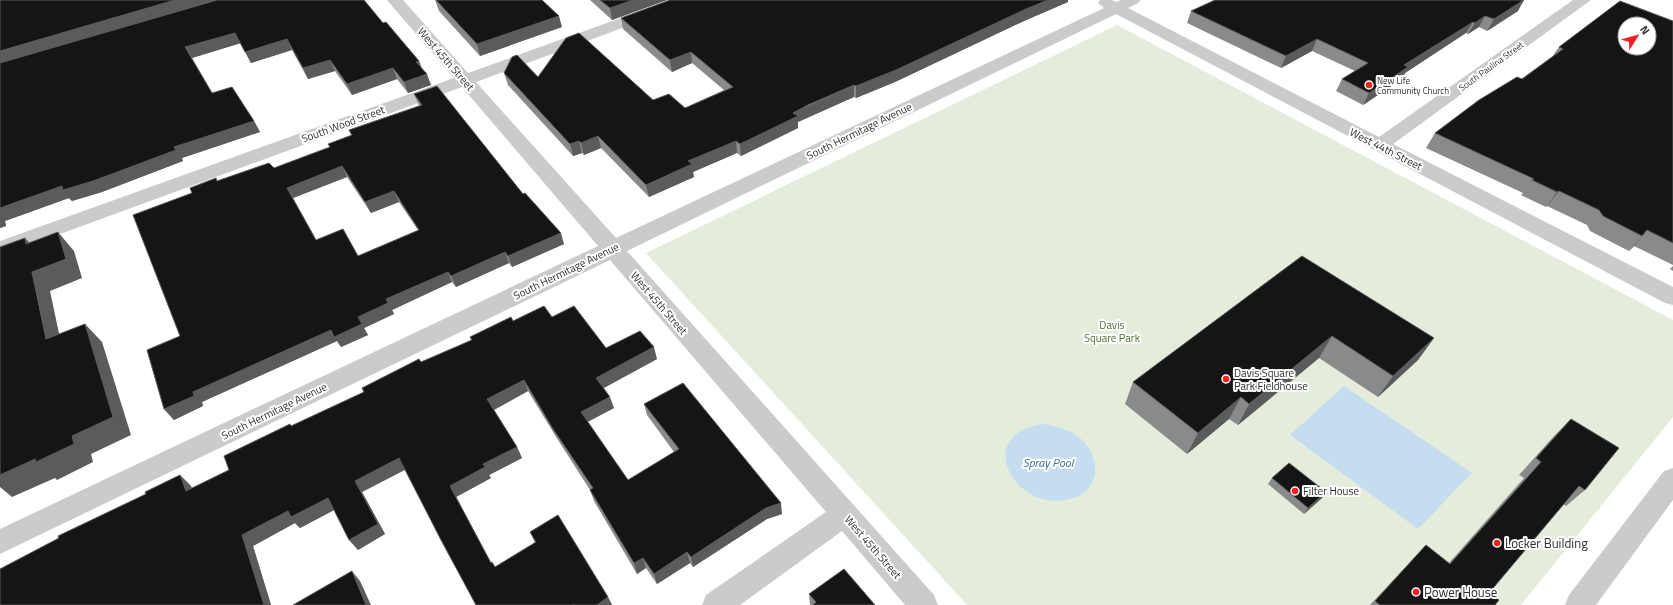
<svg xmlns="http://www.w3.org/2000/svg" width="1673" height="605" font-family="'Titillium Web',sans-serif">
  <rect width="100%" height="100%" fill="#fff"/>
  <path fill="#e4eddb" d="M1117,25L1673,320V417L1521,605H967L646,253Z"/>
  <path fill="#c5ddef" d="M1344,386L1472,473L1418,529L1290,435Z
    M1045,424C1059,427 1071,430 1081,439C1100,455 1101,488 1076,497C1017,520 968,432 1045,424Z"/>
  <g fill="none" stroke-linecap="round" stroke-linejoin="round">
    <path fill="#cbcbcb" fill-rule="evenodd" d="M387,0H403L468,73L671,0H693L690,3L476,82L616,238L1104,8L1098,3L1100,0H1112L1116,2L1121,0H1141L1138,3L1128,8L1379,137L1573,0H1591L1393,144L1673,287V305L1665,303L1116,14L627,251L934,595L938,605H905L842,531L740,605H702L706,595L826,512L610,260L0,554V529L598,246L462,87L0,256V241L454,78Z
      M1673,468V500L1596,605H1565L1569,595L1664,471Z"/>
  </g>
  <path fill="#8a8a8a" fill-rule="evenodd" d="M0,0H216L95,36L383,23L419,61L421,67L431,85L408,93L397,79L352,95L335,71L308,79L292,50L251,63L241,43L192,58L212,93L254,121L260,132L182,158L183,161L102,192L72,201L69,198L5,221L6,226L0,228Z
    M435,0L562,27L480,56L439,11Z
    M590,0H667L612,20Z
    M670,0H1068V2L1024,21L895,82L856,98L854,97L809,117L798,122V128L741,156L737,153L693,172L694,177L649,197L601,148L584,155L582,153L573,156L508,85L504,73L538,77L653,100L685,108L724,90L692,63L672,72L623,29L621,18Z
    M1191,11H1518L1487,31L1479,27L1468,34L1466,33L1405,73L1402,79L1363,105L1336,91L1342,79L1355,71L1312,51L1281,68L1187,23Z
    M1673,21V265L1634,246L1629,251L1590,231L1587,225L1547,206L1546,207L1521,195L1523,193L1426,148L1435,133L1522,79L1552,57L1559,47Z
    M414,94L523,194L564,244L512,267L509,263L456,287L452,282L392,310L394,314L364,328L368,335L341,347L337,341L202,402L203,406L174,420L164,409L180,336L192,193L216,178L217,181L274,168L330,147L351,135L349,130L419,106ZM347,177L371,213L399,202L418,230L358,256L316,240L293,198Z
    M1302,256L1434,338L1418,360L1378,397L1319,358L1238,425L1229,419L1187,454L1125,404L1133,382Z
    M1673,266V271L1670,269Z
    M552,317L606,348L657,359L604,388L614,408L588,422L628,480L674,452L647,415L644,404L782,514L767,519L693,567L690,563L657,584L646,568L637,574L594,501L590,490L558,440L528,391L494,410L517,447L522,458L489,475L491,478L456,497L491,563L495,567L535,543L530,532L608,597L612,605H476L405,470L362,492L385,534L358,550L334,510L300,528L295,523L253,546L271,605H0L146,494L180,475L191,486L192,488L229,470L291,426L364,392L421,362L471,340L470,337L513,321Z
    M1571,419L1585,490L1566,506L1563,504L1489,593L1495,605H1370L1426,545L1449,563L1524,478L1519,475L1554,436Z
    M1272,478L1326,492L1322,498L1304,514L1268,484Z
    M809,594L875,605H810Z"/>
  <path fill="#5b5b5b" d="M175,0H216L0,64V51Z
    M633,0H667L612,20L610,8Z
    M1048,0H1068V2L1024,21L895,82L856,98V86L1026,9Z
    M1524,0L1518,11L1487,31L1494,19Z
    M559,16L562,27L480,56L477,44Z
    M1485,16L1479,27L1468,34L1475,23Z
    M1473,22L1466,33L1405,73L1402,79L1363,105L1369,93L1404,65Z
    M235,33L241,43L192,58L185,47Z
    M287,39L292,50L251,63L245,52Z
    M1317,39L1312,51L1281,68L1286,56Z
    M691,52L692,63L672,72L670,60Z
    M330,60L335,71L308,79L303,68Z
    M419,61L423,71L416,62Z
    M393,68L397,79L352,95L347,84Z
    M427,74L431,85L408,93L404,82Z
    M854,85V97L798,122V128L741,156L740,144L793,113Z
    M254,121L260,132L182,158L183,161L102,192L72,201L69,198L5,221L6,226L0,228V208L174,147Z
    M598,136L601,148L584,155L581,143Z
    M579,141L582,153L573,156L570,144Z
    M736,141L737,153L693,172L694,177L649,197L646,185L688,161Z
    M342,166L347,177L293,198L287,188Z
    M394,191L399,202L371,213L365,202Z
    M1559,191L1547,206L1546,207L1557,192Z
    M1647,230L1634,246L1629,251L1642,236Z
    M58,232L74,251L82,278L50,291L64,357L46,339L32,272Z
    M561,233L564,244L512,267L508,256Z
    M25,238L42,257L26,244Z
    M505,252L509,263L456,287L451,276Z
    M448,272L452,282L392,310L394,314L364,328L368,335L341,347L337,341L202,402L203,406L174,420L164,409L193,392L358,317L386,299Z
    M85,324L102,342L131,435L91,454L93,462L57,480L55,478L12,497L0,487V475L72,436Z
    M1332,336L1319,358L1238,425L1249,404Z
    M1434,338L1418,360L1378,397L1393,376Z
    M654,347L657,359L600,390L596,378Z
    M524,380L528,391L492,411L487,399Z
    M610,397L614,408L585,423L581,412Z
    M1241,397L1229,419L1187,454L1198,433Z
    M517,447L522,458L489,475L491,478L456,497L497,573L450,486L483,464Z
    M399,458L406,469L362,492L385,534L358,550L349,540L355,481Z
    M180,475L191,486L196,502L186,491Z
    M1326,492L1322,498L1304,514L1308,508Z
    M328,498L336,509L300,528L295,523L253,546L271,605H264L242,535L288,511Z
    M781,503L782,514L767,519L693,567L691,557L766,508Z
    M687,552L690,563L657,584L654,574Z
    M643,558L646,568L637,574L634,563Z
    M352,571L360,581L371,605H366Z
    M608,597L612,605H597Z"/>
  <path fill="#151515" stroke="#5b5b5b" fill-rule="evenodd" d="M0,0H175L0,51Z
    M217,0H364L383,23L386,22L419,61L416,62L427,74L404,82L393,68L347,84L330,60L303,68L287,39L245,52L235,33L185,47L212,93L232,87L254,121L174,147L176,150L93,181L63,190L62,186L0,208V63Z
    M436,0H542L559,16L477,44Z
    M600,0H633L610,8Z
    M670,0H1048L1026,9L896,70L856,86L854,85L808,105L793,113L798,116L740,144L736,141L688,161L692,164L646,185L598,136L581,143L579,141L570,144L504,73L512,57L517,55L538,77L566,38L579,33L653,100L669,94L685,108L733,87L691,52L670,60L621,18Z
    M1215,0H1524L1494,19L1485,16L1475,23L1473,22L1404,65L1408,67L1369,93L1342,79L1368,63L1317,39L1286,56L1191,11Z
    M1620,1L1673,21V243L1647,230L1642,236L1603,216L1599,210L1559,191L1557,192L1532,180L1534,179L1435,133L1479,100L1517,77L1522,79L1563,49L1559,47ZM1625,24H1649V48H1625Z
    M437,86L523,194L525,193L561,233L508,256L505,252L451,276L448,272L386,299L388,303L358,317L362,324L334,337L331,330L193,392L194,396L164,409L147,350L180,336L133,215L192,193L190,188L216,178L217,181L269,163L274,168L330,147L328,144L352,135L349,130L422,105L414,94ZM342,166L365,202L394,191L419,230L358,256L343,229L316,240L287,188Z
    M58,232L66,259L32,272L46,339L85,324L113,417L72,436L74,444L36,462L35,459L0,475V247L25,238L26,244Z
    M1302,256L1434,338L1393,376L1332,336L1249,404L1241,397L1198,433L1133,382Z
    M544,306L552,317L574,306L606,348L640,331L654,347L596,378L610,397L581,412L628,480L679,449L644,404L683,383L781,503L766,508L691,557L687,552L654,574L643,558L634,563L590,490L593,488L553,429L524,380L487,399L517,447L483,464L485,467L450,486L491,563L492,562L495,567L536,542L530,532L558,515L608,597L597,605H574V604L573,605H476L441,540L399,458L355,481L378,524L349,540L328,498L291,517L288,511L242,535L264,605H0V569L59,538L58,536L146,494L145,492L180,475L186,491L229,470L224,456L290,424L291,426L364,392L362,388L419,359L421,362L472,340L470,337L511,317L513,321Z
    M1571,419L1619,448L1585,490L1579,486L1489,593L1499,600L1495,605H1380L1375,601L1426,545L1450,564L1541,462L1536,458Z
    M1289,463L1326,492L1308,508L1272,478Z
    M844,569L875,605H813L816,602L809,594Z
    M352,571L366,605H293Z"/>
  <g fill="#f71f24" stroke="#fff" stroke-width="1.5">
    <circle cx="1369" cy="85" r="4"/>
    <circle cx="1226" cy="379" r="4"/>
    <circle cx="1295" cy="491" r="4"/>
    <circle cx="1497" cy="543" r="4"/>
    <circle cx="1416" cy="592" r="4"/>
  </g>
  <g text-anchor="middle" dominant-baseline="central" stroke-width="4" stroke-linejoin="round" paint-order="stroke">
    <g font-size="9" fill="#2e2e2e" stroke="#fff">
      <text transform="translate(1491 66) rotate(-36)">South Paulina Street</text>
    </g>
    <g font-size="9" fill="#2e2e2e" stroke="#fff" text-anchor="start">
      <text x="1377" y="80">New Life<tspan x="1377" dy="10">Community Church</tspan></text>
    </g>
    <g font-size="11" fill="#2e2e2e" stroke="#fff">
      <text transform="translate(446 59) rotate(49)">West 45th Street</text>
      <text transform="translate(343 124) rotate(-20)">South Wood Street</text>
      <text transform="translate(859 131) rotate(-26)">South Hermitage Avenue</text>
      <text transform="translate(1386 149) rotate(27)">West 44th Street</text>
      <text transform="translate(566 271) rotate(-26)">South Hermitage Avenue</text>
      <text transform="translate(659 303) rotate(49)">West 45th Street</text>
      <text transform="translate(274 411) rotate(-26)">South Hermitage Avenue</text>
      <text transform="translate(873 547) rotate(49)">West 45th Street</text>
    </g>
    <g font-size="11" fill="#4e6f37" stroke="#fff">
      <text x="1112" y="325">Davis<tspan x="1112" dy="13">Square Park</tspan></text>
    </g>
    <g font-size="11" fill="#2e2e2e" stroke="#fff" text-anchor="start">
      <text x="1234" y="373">Davis Square<tspan x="1234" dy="13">Park Fieldhouse</tspan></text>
      <text x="1303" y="491">Filter House</text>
    </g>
    <g font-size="12" font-style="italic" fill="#346d99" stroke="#fff">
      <text x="1048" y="462">Spray Pool</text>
    </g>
    <g font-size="13" fill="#2e2e2e" stroke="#fff" text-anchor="start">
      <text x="1505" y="543">Locker Building</text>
      <text x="1424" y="592">Power House</text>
    </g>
  </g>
  <g transform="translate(1637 36) rotate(53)"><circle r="19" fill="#ffffff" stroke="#ababab"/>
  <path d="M0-3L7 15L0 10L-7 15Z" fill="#f71f24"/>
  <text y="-6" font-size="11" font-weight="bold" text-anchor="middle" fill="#2e2e2e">N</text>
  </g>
</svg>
